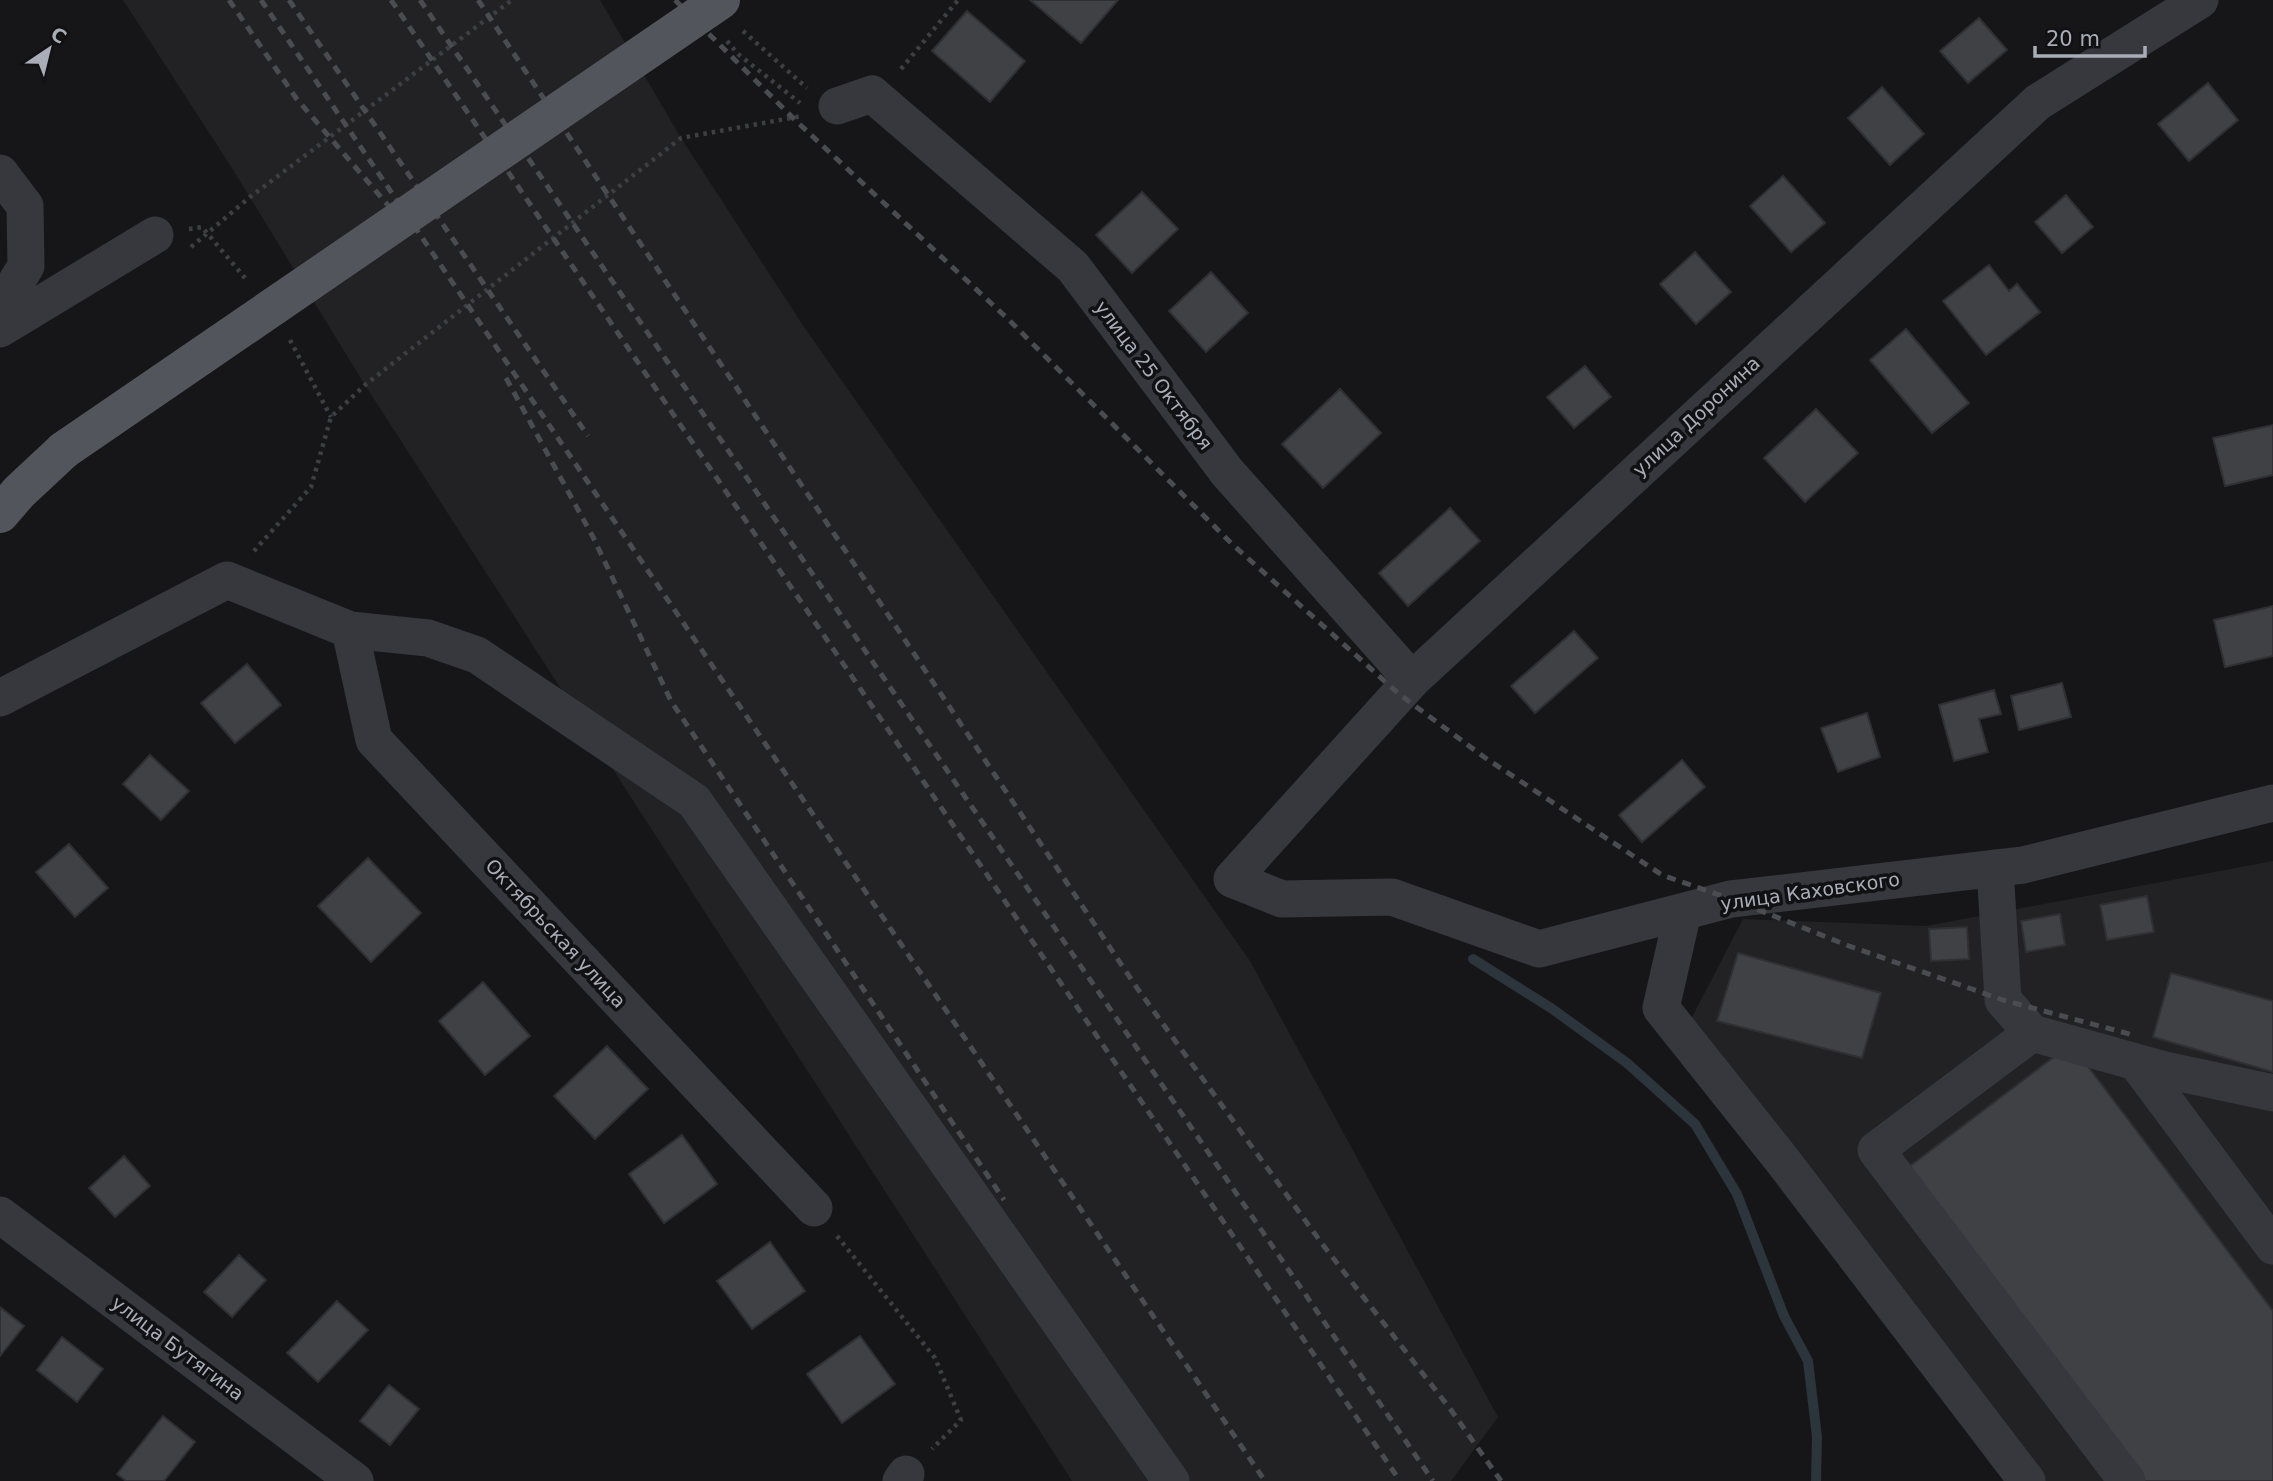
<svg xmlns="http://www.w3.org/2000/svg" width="2273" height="1481" font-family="'DejaVu Sans',sans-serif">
  <rect width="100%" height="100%" fill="#161618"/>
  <path fill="#222225" d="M123,0H600L681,138L804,327L1250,961L1498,1417L1451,1481H1072L365,385L230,165Z
    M2273,861V1481H2042L1691,1019L1743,919L1926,926Z"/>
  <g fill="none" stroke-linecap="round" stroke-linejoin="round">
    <path stroke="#2c353c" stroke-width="10" d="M1473,959L1551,1008L1627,1063L1695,1124L1737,1194L1784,1316L1808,1361L1817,1437L1816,1481"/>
  </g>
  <path fill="#404145" stroke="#303034" stroke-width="2" d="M1030,0H1118L1081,43Z
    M967,11L1025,61L990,102L932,51Z
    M1979,18L2007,50L1968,83L1940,51Z
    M2208,83L2238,120L2189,161L2158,124Z
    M1882,87L1924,134L1890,165L1848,118Z
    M1783,176L1825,223L1791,252L1750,206Z
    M1142,192L1178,229L1132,273L1096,235Z
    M2066,195L2093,227L2062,253L2035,222Z
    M1695,252L1731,292L1696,324L1660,284Z
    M1989,265L2009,291L2017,284L2040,312L1986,355L1943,301Z
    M1211,272L1248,313L1206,352L1169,311Z
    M1906,329L1969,403L1932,433L1870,360Z
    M1585,366L1611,397L1574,428L1547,397Z
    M1340,389L1381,433L1323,488L1282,444Z
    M1816,409L1858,453L1805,502L1764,458Z
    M2273,425V475L2225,486L2213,438Z
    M1450,508L1480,541L1408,606L1379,573Z
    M2273,606V656L2225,667L2214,620Z
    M1574,631L1598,658L1535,713L1511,686Z
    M247,664L281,705L235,743L201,703Z
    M2062,683L2071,717L2019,730L2011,696Z
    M1994,690L2001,714L1979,719L1988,752L1954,761L1939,705Z
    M1867,713L1880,757L1838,772L1821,728Z
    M150,755L189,791L161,820L123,784Z
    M1682,760L1705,787L1642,842L1619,815Z
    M69,844L108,888L75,917L36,872Z
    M368,858L421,913L371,962L318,906Z
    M2147,896L2154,932L2107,940L2100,905Z
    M2060,914L2065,945L2026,952L2021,921Z
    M1967,927L1969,959L1931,961L1929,929Z
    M1738,953L1881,993L1862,1058L1717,1021Z
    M2171,973L2273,1001V1072L2153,1037Z
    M483,982L530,1036L485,1075L439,1021Z
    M2071,1044L2273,1311V1481H2140L1906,1169Z
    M607,1046L648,1089L595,1139L554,1096Z
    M682,1135L717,1184L664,1223L629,1174Z
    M124,1156L150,1186L115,1217L89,1188Z
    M770,1242L805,1291L752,1329L717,1281Z
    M239,1255L266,1280L232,1317L204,1292Z
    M337,1301L368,1330L318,1382L287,1353Z
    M0,1307L24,1326L0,1356Z
    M860,1336L895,1384L842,1423L807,1374Z
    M62,1337L103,1369L77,1402L37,1370Z
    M389,1385L419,1409L390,1445L360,1421Z
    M163,1416L195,1442L164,1481H126L117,1474Z"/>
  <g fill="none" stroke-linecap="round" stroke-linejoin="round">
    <path stroke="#3d3f44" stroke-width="4.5" stroke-dasharray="3.5 5" stroke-linecap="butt" d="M743,31L807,88
      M727,41L738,54L800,103
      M901,69L958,0
      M189,229L202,227L245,278
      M191,247L250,197L512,0
      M290,340L331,417
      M254,551L311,487L331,417L365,385L681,138L802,116
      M837,1236L935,1358L961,1420L932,1449"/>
    <path stroke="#37383d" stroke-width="37" d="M2200,0L2038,102L1412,680L1232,879L1282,899L1392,897L1539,949L1731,899L2023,865L2273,803
      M837,106L872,94L1073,267L1227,472L1412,680
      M0,173L25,206L26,266L0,309
      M0,329L155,235
      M350,630L374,740L814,1208
      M0,698L227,580L350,630L428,638L477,655L694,801L1171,1481
      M1995,868L2003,1000L2032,1033L2165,1070L2273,1093
      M1683,912L1661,1008L1782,1160L2027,1481
      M2032,1033L1876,1150L2127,1481
      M2136,1062L2273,1246
      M0,1215L355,1481
      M901,1481L906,1474"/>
    <path stroke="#53555c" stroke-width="38" d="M0,514L19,492L64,450"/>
    <path stroke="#4a4c52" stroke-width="5" stroke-dasharray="9 7" stroke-linecap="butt" d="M229,0L296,98L399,218
      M261,0L1265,1481
      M289,0L588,436
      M391,0L1400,1481
      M420,0L1433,1481
      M478,0L1137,988L1323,1245L1451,1410L1501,1481
      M675,0L794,119L1009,320L1232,544L1399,694L1484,757L1662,875L1731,899L1849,946L2003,1000L2133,1035
      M506,378L593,537L671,701L1004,1200"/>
    <path stroke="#53555c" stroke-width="38" d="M64,450L721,0"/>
  </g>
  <g text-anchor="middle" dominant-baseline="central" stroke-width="7" stroke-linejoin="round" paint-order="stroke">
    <g font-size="19" fill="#a8adb8" stroke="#111113">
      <text transform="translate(1154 375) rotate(53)">улица 25 Октября</text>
      <text transform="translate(1696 416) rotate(-43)">улица Доронина</text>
      <text transform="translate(1810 891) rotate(-8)">улица Каховского</text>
      <text transform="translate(556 933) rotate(47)">Октябрьская улица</text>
      <text transform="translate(178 1348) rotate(37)">улица Бутягина</text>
    </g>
  </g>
  <g transform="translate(49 49) rotate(35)" stroke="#111113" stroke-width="5" paint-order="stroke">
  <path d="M0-5L12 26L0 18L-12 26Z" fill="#a8adb8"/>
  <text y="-10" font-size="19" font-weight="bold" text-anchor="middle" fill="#a8adb8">С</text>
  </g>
  <path d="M2035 46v10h110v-10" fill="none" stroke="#a8adb8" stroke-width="3.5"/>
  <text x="2046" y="46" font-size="21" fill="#a8adb8" stroke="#111113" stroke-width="5" paint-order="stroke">20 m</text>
</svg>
